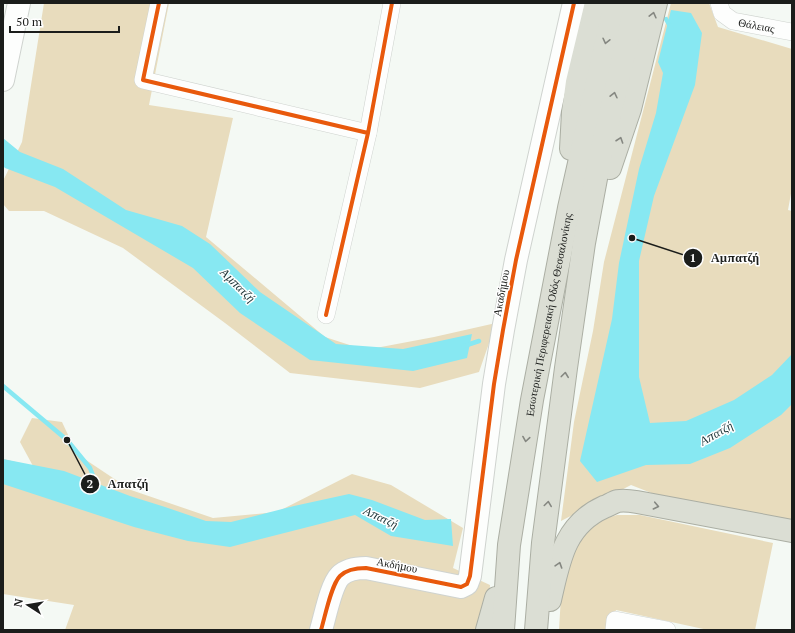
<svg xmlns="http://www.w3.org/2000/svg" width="795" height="633" font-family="'PT Serif',serif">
  <rect width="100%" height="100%" fill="#f4f9f4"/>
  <path fill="#e8dcbd" d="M44,3H169L149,105L233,118L206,237L325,337L365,350L434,337L496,323L479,372L420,388L290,373L225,323L123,248L44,211H9L3,204V181L22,142Z
    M671,3H709L718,27L792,49V188L788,210L792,211V526L654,494L631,485L561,521L574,422L593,331L604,262Z
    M32,418L62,422L77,454L131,490L213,518L277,512L352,474L391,485L463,528L453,568L490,585L487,630H65L74,605L3,594V459L33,466L20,442Z
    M617,515H640L773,543L755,630H708L616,610L609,630H559L562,579L580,537L601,520Z"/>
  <path fill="#87e8f2" d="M671,10L691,13L702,33L695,85L654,196L639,261V377L650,423L686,421L734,400L772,375L792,354V404L781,415L730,448L690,464L646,465L597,482L580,461L612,319L619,263L639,169L656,113L663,73L658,62Z
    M3,138L20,152L63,169L126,210L182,226L210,244L260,292L336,344L403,349L472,334L467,358L413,371L310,360L240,313L193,268L55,187L5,168L3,166Z
    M3,459L64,471L130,496L165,507L206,521L231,522L294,506L349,494L372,500L425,520L451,519L453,546L391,536L355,515L230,547L188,541L134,527L3,484Z"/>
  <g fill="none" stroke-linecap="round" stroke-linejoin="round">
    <path stroke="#87e8f2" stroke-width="4.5" d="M666,19L671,28
      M464,346L479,341
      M3,386L67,440L90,468L98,488"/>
    <defs>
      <g id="street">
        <path d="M159,3L143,80L368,133"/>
        <path id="s1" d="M719,3L722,13L733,21L792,32"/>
        <path d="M326,315L368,133L392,3"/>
        <path d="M614,630L615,620L667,630"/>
      </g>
      <path id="secondary" d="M3,80L19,3
        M321,630C325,617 331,585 340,576C347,569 357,568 366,568L461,587L467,584L470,576L494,384L503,330L516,260L574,3"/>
      <g id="highway">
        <path d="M571,149L573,112L577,82L596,3"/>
        <path d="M610,168L630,109L656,3"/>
        <path d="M550,600C559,561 564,525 604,507C608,506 613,502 618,501C624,500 631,501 637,502L792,531"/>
        <path d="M487,630L496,598"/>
        <path id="s2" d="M503,630L509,545L532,400L569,208L615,3"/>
        <path d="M536,630L543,543L566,368L584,243L600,157L636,3"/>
      </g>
    </defs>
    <use href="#street" stroke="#cfd3cf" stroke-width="18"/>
    <use href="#secondary" stroke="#cfd3cf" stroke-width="24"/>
    <use href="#highway" stroke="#abaea3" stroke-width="24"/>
    <use href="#street" stroke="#fdfefd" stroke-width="17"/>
    <use href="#secondary" stroke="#fdfefd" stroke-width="22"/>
    <use href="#highway" stroke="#dbded4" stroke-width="22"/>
    <defs>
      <path id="cycleway" d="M159,3L143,80L368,133
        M326,315L368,133L392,3
        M321,630C325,617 331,585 340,576C347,569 357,568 366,568L461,587L467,584L470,576L494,384L503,330L516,260L574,3"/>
    </defs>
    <use href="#cycleway" stroke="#fff" stroke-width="6"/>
    <use href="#cycleway" stroke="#e8590c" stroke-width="4"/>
  </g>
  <defs><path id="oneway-chevron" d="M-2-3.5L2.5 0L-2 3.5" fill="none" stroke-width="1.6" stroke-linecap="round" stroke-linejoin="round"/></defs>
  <g stroke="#858781">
    <use href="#oneway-chevron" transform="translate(653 15) rotate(-76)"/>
    <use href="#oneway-chevron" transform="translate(606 41) rotate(103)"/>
    <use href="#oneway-chevron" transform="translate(614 95) rotate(-77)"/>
    <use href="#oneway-chevron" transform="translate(620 140) rotate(-71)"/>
    <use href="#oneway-chevron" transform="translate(565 375) rotate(-83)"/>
    <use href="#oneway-chevron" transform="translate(526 439) rotate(99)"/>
    <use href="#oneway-chevron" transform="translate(548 504) rotate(-82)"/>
    <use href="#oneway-chevron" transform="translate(656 506) rotate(12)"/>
    <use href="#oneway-chevron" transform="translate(559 565) rotate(-72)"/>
  </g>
  <g text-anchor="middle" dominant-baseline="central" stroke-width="3" stroke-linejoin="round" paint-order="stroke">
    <g font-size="11" fill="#1b1d1b" stroke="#fff">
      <text stroke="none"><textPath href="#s1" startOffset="48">Θάλειας</textPath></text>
      <text transform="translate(501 293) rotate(-79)">Ακαδήμου</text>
      <text stroke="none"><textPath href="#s2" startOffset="319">Εσωτερική Περιφερειακή Οδός Θεσσαλονίκης</textPath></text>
      <text transform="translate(397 565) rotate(11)">Ακδήμου</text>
    </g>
    <g font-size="12" font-style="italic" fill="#22393c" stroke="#fff">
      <text transform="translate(238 285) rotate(44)">Αμπατζή</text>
      <text transform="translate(716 433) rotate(-30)">Απατζή</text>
      <text transform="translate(381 517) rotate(25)">Απατζή</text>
    </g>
  </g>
  <path fill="none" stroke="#1b1d1b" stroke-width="1.5" d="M632 238L693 258M67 440L90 484"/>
  <g fill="#1b1d1b" stroke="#fff" stroke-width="1.5">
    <circle cx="632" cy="238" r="4"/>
    <circle cx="67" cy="440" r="4"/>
    <circle cx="693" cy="258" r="10"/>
    <circle cx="90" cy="484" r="10"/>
  </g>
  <g font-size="12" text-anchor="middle" font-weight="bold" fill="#fff">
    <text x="693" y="262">1</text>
    <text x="90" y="488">2</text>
  </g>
  <g font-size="12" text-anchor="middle" font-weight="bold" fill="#1b1d1b" stroke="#fff" stroke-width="3" stroke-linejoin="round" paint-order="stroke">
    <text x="735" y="262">Αμπατζή</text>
    <text x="128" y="488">Απατζή</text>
  </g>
  <rect width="795" height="633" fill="none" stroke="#1b1d1b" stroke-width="8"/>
  <g transform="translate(28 605) rotate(282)" stroke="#ffffff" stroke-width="3" paint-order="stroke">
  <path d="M0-3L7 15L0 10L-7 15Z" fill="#1b1d1b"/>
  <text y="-6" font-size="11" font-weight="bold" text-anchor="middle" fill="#1b1d1b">N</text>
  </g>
  <path d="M10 26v6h109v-6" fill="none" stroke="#1b1d1b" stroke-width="2"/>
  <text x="16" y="26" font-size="12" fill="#1b1d1b" stroke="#ffffff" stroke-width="3" paint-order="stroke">50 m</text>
</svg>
